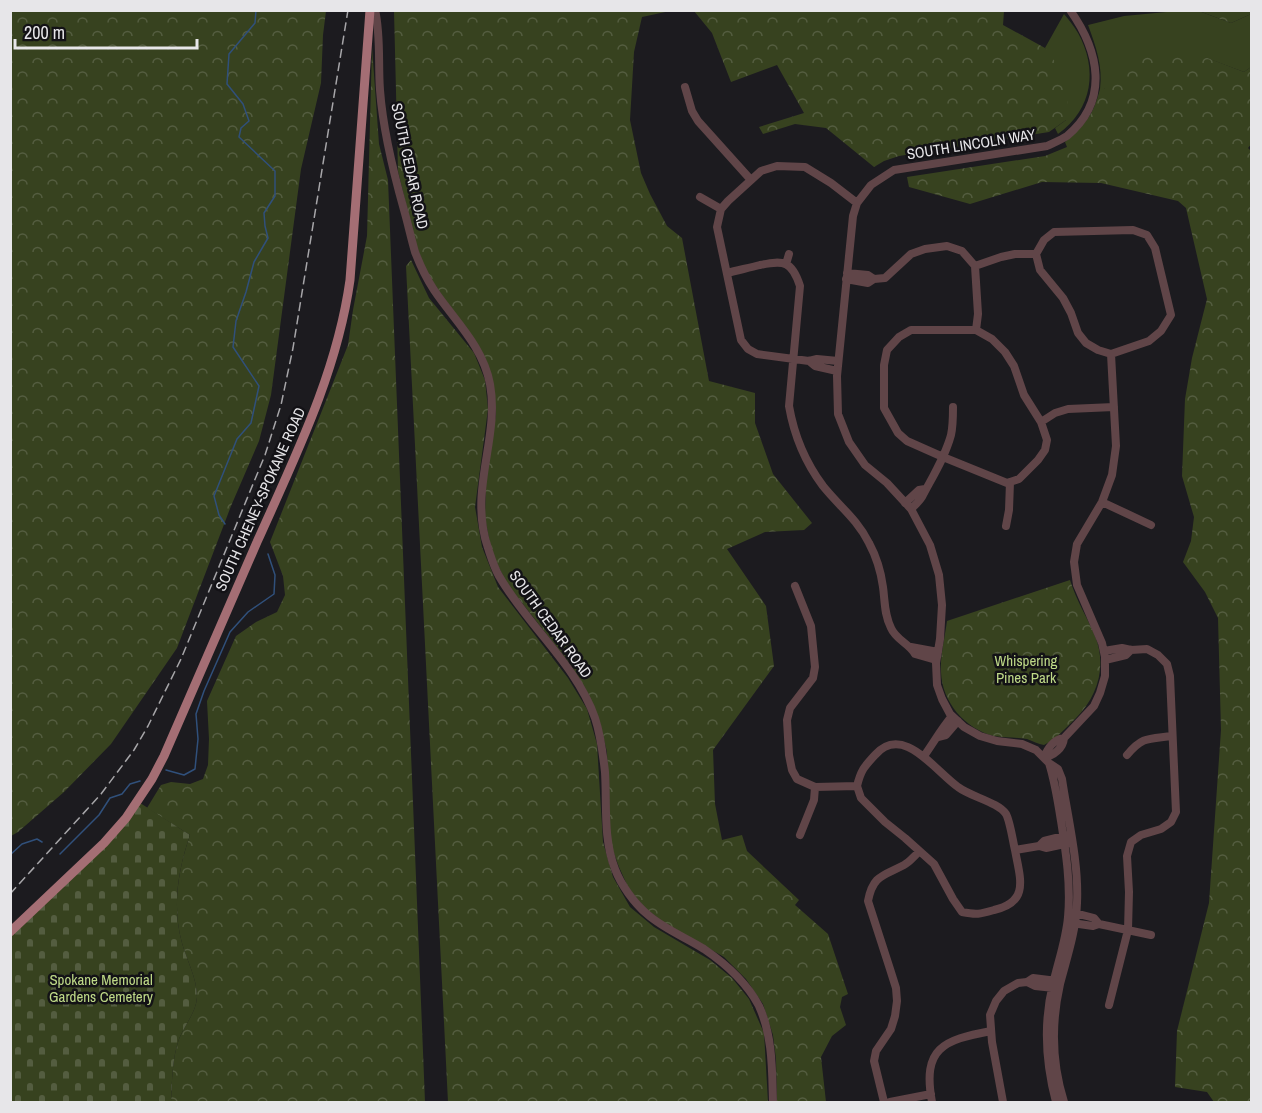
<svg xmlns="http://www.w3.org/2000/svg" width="1262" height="1113" font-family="'Archivo Narrow',sans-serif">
  <defs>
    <pattern id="forest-crowns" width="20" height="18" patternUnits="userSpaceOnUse" patternTransform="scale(1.5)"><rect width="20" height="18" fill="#37421f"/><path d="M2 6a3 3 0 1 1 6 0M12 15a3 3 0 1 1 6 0" fill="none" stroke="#545d40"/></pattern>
    <pattern id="cemetery-stones" width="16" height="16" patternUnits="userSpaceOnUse" patternTransform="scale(1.5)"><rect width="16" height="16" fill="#37421f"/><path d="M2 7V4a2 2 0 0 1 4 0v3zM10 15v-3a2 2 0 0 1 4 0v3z" fill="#545d40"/></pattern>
  </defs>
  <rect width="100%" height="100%" fill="#1c1b1f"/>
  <path fill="#37421f" d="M1177,11H1199L1231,23L1251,14V67L1244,72L1204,57L1104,89H1100C1103,66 1096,47 1088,25L1124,16Z
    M1064,14C1069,20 1074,26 1078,33C1098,69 1093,109 1058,134L1055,128L1066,120L1045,48Z"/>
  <path fill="url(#forest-crowns)" d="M11,10L326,11L323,35L321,83L301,169L271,395L259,441L231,506L177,648L111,744L64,792L18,832L11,836Z
    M394,11H670L642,17L634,52L630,120L641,173L650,194L667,226L682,238L709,381L755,393V423L773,474L812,523L804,530L765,532L727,549L766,606L774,666L713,750L715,804L722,840L742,835L747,851L799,900L795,905L828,934L848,994L842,997L840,1007L846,1025L832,1036L821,1057L826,1102H777L776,1059L773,1035L763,1004L746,979L724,957L666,924L646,909L629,889L619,867L612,848L609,824L607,752L600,723L589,695L571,665L507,584L492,553L485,518L486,478L496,414L493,381L481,351L426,272L415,241L398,171Z
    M694,11H1004L1003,25L1045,48L1069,81L1066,120L1049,132L899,156L884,161L874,167L826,128L795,124L763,134L759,127L804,113L777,65L731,82L712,33Z
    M1199,11H1251V14L1231,23Z
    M372,47L379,144L388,180L425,1102H171C172,1081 172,1059 179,1039C185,1024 196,1013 197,997C197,978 187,961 182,943C172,907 178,870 190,835L147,808L161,785L171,782L190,784L203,779L208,765L209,739L207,701L236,636L256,622L277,612L285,595L283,576L270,542L348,345L353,310L367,236Z
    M1147,52L1205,57L1244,72L1251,67L1252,143L1248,148L1252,152L1251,1102H1214L1207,1092L1175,1087L1177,1031L1209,903L1221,730L1218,618L1205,592L1183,562L1191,541L1194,517L1182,476L1185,399L1192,358L1207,299L1186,208L1178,201L1101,183L1042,182L970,204L909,187L907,177L1045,156L1067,147L1065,142C1086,123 1093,116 1100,89H1104Z
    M411,260L429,298L474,353L485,380L488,409L475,507L482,547L498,587L568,678L587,709L597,744L603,842L613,877L630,907L654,927L710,960L732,978L749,999L764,1033L768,1102H448L406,266Z
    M1070,580C1076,600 1087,617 1095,636C1107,666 1098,696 1076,718C1066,728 1056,739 1044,745C1038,744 1033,741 1027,739C1016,737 1005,738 994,736C965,729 942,702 941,672C940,656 945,637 947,621Z"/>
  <path fill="url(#cemetery-stones)" d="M137,801L190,835C178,870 172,906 182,943C187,961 197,978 197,997C196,1013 185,1024 179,1039C172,1059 172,1081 171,1102H11V932L69,876Z"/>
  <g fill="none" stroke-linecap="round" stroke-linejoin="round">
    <path stroke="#30507b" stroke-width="1.5" d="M225,524L219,515L214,496L237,439L251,423L259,386L233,347L236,321L246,292L254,262L268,238L265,226L264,213L275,196V171L239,137L241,128L249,121L243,104L227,84L229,54L255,23L256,10
      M242,531L251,536
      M166,770L184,775L195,769L198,739L196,714L204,691L219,657L230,632L248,612L274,594L275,575L268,554
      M60,854L99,815L110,798L122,794L130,784L140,781
      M10,855L22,844L37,839L42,842"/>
    <path stroke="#604548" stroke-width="8" d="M375,10C381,36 378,64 380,90C383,131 393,171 404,210C408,224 411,238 415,252C420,265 426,278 434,290C454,320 483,346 490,384C500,439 468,490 488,548C491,557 494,567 499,576C527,625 576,664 595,718C601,736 603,754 605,772C607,804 603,839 615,869C621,885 634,903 647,914C664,929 685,937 704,949C726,964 747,983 759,1006C773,1037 772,1070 773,1102
      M685,87L692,111L698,121L751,180
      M700,197L721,209
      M1036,254L1044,240L1054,232L1133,230L1147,235L1155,248L1171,315L1161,331L1149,341L1111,354
      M1036,254L1040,270L1063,298L1071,313L1078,333L1086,343L1098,350L1111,354
      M786,264L789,254
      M975,266L1001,257L1015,254H1036
      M727,273C738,270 749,268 760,265C784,260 792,261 800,286L789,406C794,435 805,462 823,486C839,506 857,519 869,543C876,556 881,572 883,587C885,601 884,614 891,628C896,640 909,643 915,654L936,660
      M847,273L868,275L874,279
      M846,279L868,283L874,279L885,278L911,254L925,249L947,246L962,251L975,266L978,314L976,330
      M911,330H976L992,339L1005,352L1014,366L1024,395L1041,422L1047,440L1045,450L1038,460L1019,479L1007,483L943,457L907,441L898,433L884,408V365L887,350L899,337Z
      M809,361L815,366L837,371
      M838,361L817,359L809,361L757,354L748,349L741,340L717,227L721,209L728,201L761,171L777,166L805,167L831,183L857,203
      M1041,422L1055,413L1068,409L1114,407
      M1102,502L1151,525
      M905,503L919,490L925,489
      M911,509C915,505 921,500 923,495C933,476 945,457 951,435C953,426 953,417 953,407
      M1006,526L1009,510L1010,482
      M795,586L811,626L815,667L813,678L790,708L787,720L789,755L792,770L797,779L815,787L857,786
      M911,647L938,652
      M1104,651L1122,648L1131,650L1147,649L1158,655L1167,664L1170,676L1176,812L1171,822L1161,829L1141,835L1131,842L1127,856L1129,892L1128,930L1109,1005
      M1105,660L1126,655L1131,650
      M938,737L946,735L958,721
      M1127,755C1143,736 1149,739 1172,736
      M924,756C934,742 941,729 952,716
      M1044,757C1054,756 1063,748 1064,738L1094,706L1100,693L1105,676V657L1102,643L1077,585L1074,562L1077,544L1102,502L1112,475L1116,446L1111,354
      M1044,757C1048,748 1053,740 1064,738
      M1049,763C1055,782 1058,802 1061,821C1066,853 1071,885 1068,917C1066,940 1058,962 1053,984C1043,1024 1046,1064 1056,1102
      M857,786L861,798L885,822L905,838L934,864L953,899L962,912C977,915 980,914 994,910C1030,902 1020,878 1015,850L1039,846L1046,848L1069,843
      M857,786C861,770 864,767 875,755C903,723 935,771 958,787C971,797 998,802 1006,814C1010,821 1013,842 1015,850
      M800,835L814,800L815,787
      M1039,846L1044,841L1068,835
      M1071,912L1094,918L1099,924
      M1072,923L1093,926L1099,924L1151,935
      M1027,982L1035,986L1054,988
      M884,1102L874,1061L876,1051L891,1029L895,1016L897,1001L896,988L890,969L868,901C873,875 883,876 904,865C910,862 914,856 919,852
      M890,1102L931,1094
      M932,1102C922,1048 943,1040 991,1031
      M1003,1102L992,1042L990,1015L996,1001L1004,991L1018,983L1027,982L1033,978L1057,981
      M1064,1102C1052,1064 1051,1024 1060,984C1067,957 1076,931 1077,903C1079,863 1068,819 1062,779L1058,769L1049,763L1036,750L1022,744L997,741L980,736L964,727L950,714L942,699L937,685L936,663L940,639L942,605L939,575L930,545L911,509L887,483L865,465L849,442L838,414L837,376L853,216L857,203L871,185L894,170L1047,146C1053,143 1061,140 1067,136C1110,100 1099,51 1070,10"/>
    <path stroke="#a46e74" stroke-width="9" d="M10,932L104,843L126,818L152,779L164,756C195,684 226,613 257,542C295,457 337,373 350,280L370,10"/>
    <path stroke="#a7a6a9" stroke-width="1.5" stroke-dasharray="9 4.5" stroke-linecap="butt" d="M10,894L101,794L134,750L148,726L181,659L265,455L281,405L293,348L348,10"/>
  </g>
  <g text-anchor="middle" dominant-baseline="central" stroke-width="5" stroke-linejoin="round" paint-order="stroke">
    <g font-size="15" fill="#e7e6e9" stroke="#131216">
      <text transform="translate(971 144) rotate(-9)">SOUTH LINCOLN WAY</text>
      <text transform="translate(410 166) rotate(78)">SOUTH CEDAR ROAD</text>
      <text transform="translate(260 499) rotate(-66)">SOUTH CHENEY-SPOKANE ROAD</text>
      <text transform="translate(551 624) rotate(54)">SOUTH CEDAR ROAD</text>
    </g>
    <g font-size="15" fill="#bfda88" stroke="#131216">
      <text x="1026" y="660">Whispering<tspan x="1026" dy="17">Pines Park</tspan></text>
      <text x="101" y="979">Spokane Memorial<tspan x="101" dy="17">Gardens Cemetery</tspan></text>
    </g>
  </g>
  <rect width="1262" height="1113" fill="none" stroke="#e7e6e9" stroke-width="24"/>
  <path d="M15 39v9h182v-9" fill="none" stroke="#e7e6e9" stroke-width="3"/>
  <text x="24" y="39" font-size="18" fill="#e7e6e9" stroke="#131216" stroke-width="4.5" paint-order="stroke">200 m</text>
</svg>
